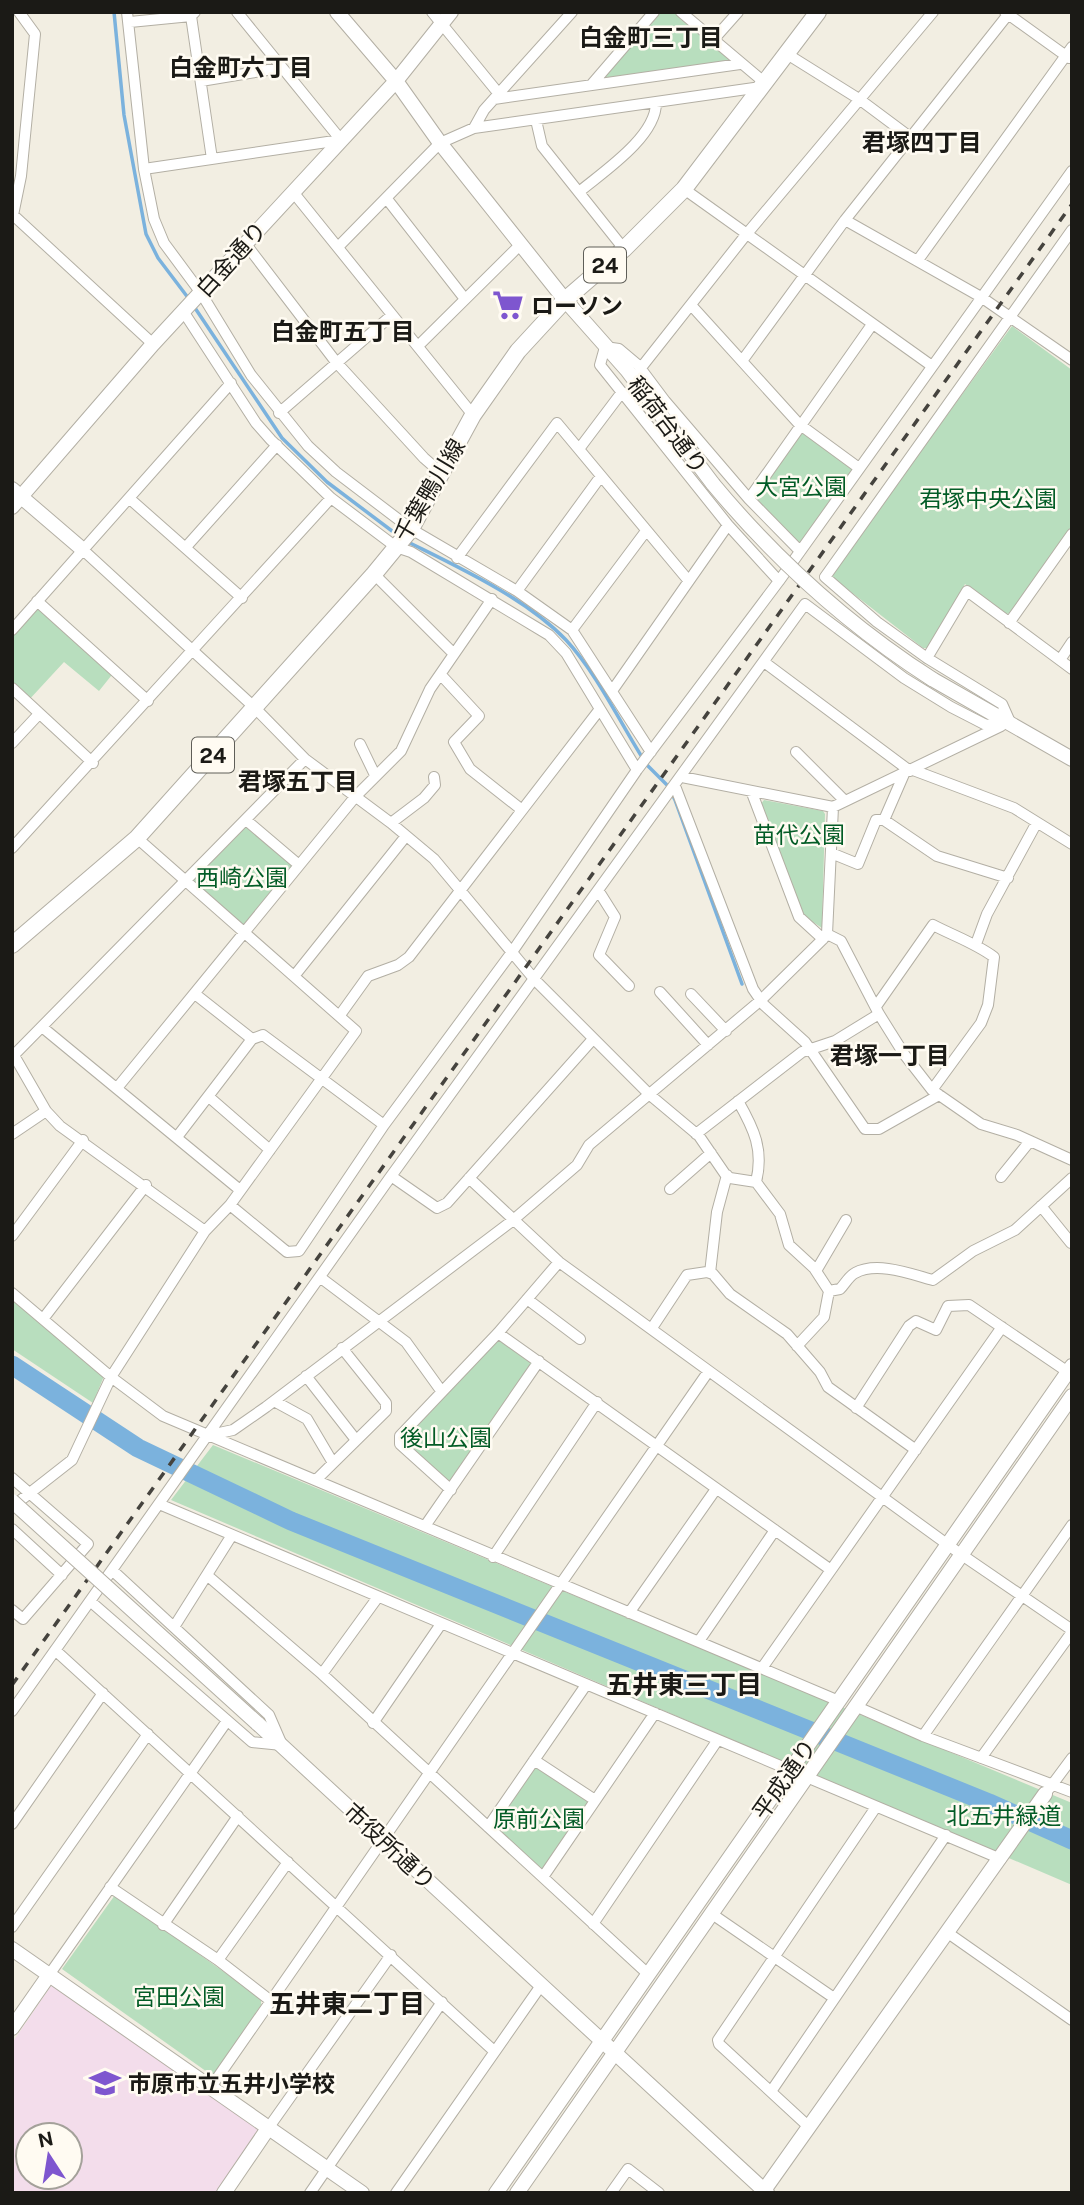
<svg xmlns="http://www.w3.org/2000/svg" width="1084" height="2205" font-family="'Public Sans','Noto Sans JP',sans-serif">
  <rect width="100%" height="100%" fill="#f2eee2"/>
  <path fill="#f3ddeb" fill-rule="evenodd" d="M58,1985L257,2123L260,2134L218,2193H12V2043L51,1986ZM28,2135H70V2177H28Z"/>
  <path fill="#b8debe" d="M654,12H680L740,64L592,84Z
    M1012,326L1072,370V526L1011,613L1006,614L965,584L930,648H923L833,578L832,573Z
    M799,424L859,468L799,550L749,499Z
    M37,601L115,671L99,691L64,662L27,702L12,688V630Z
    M764,800L823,811L825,814L822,928L801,914L760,805Z
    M246,820L299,865L246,932L186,879Z
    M12,1297L104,1376L93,1403L12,1349Z
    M498,1333L539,1361L451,1490L400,1444V1436Z
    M213,1445L1072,1803V1885L171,1500Z
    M534,1760L595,1800L543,1877L488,1827Z
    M115,1895L261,1998V2005L215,2073L210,2074L62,1969Z"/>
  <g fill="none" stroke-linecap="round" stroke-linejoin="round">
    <path stroke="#7bb2dd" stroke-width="3.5" d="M114,12L124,115L146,234L158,258L189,299
      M193,305L282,438L327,482L400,537
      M406,541C458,567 526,598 566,640C595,671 619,720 642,757
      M646,764L668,786L675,800L742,984"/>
    <path stroke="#7bb2dd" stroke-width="19" d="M12,1365L138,1448L291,1521L989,1803L1072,1840"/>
    <defs>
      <path id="street" d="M127,12L144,169L154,219L164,243L201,293L251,375L308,446L336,472L411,529L517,591L572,630L651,752
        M237,12L341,140
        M432,12L499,94
        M681,12L765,83
        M1005,12L1069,58
        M191,16L212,159
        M130,22L191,16L195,12
        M714,39L738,12
        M787,54L859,99L910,137
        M201,81L280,68
        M592,84L654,12
        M494,99L740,64
        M536,120L542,146L624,249
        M474,128L484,110L572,12
        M144,169L341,140
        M684,189L932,366
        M293,192L473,415
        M579,192C603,172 656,137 656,103
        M387,199L465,299
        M12,214L153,344
        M13,215L21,176L35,34L19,12
        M845,220L981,297L1072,360
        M245,243L336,362L424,458L440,472
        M338,247L440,143L474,128L761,87
        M918,260L1072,47
        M691,305L799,424L859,468
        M183,311L256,423L271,440L331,498L396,547L411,552L549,635L566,653L637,770
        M418,346L520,245
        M742,361L845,220L1010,12
        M640,369L745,236L933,12
        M279,413L392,315
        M579,449L622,392
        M130,499L242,598
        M749,499L871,326
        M186,547L277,445
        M82,549L253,706L305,759L391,823L434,859L535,980L650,1095L699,1136L725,1174L730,1178L756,1182L780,1214L789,1245L814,1268L829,1291L840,1289C845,1284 849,1276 855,1273C877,1261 911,1274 933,1280L973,1251L1015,1230L1072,1178
        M457,558L557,423L688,580
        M374,574L454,654
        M779,581L728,525L600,365L605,347L619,349L638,365L665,401L749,499L799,550
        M517,591L601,476
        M37,601L148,701
        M1009,623L1072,534
        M12,630L231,383
        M572,630L646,531
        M927,658L967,591L1072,669
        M1060,660L1072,642
        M764,662L910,771
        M441,675L479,716L454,742L470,769L522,810
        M12,688L93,763
        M612,691L728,525
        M1010,722L1002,704L927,658L877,622L825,577L1072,230
        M12,743L39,714
        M360,744L375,775
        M796,752L845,801
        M913,770L1014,808L1072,844
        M904,774L884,820L937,856L1008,878
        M682,777L833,807L1001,726
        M675,786L753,989L764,1005L805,1042L865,1129H879L939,1095
        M752,793L799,917L823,939
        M246,820L299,865
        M391,823L424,798L435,785L434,777
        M12,848L331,498
        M831,853L858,864L876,820H884
        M598,890L615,917L599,955L629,986
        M827,934L841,941L879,1014L904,1054L932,1090L981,1124L1017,1135L1072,1160
        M976,944L987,914L1036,824
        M295,975L406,836
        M660,992L708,1045
        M195,994L252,1039L263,1035L384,1125
        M691,994L726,1031
        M877,1005L933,925C954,936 975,943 994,957L988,1005L981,1023L932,1090
        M340,1015L368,976L398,965L409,957L600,709
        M42,1027L240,1190
        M12,1052L46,1111L60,1126L205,1231
        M12,1057L305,759
        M117,1088L355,797L401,751L430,689L492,599
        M209,1097L270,1150
        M738,1101C754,1129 764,1150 756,1182
        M12,1134L46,1111
        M696,1134L802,1052L835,1041L879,1014
        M177,1137L252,1039
        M391,1176L437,1208L447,1203L593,1039
        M1001,1177L1030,1141
        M469,1178L559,1262L962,1555L1072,1630
        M670,1189L711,1153
        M230,1205L287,1252L299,1251L384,1125L512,952L637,770L779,581L1072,171
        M1041,1206L1071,1243
        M12,1236L83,1140
        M816,1271L846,1220
        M710,1273L717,1212L727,1175
        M321,1278L406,1342L442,1392
        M12,1293L111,1377L163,1416L839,1701
        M527,1299L580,1339
        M43,1319L146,1185
        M652,1328L687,1275L707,1272L713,1274L730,1294L787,1334L820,1372L828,1387L916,1450
        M498,1333L831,1570
        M797,1346L824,1317L829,1291
        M306,1376L356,1440
        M274,1401L307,1419L333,1463
        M856,1408L909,1326L916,1321L936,1330L948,1306L969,1305L1068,1372
        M210,1435L233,1430L266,1407L512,1221L577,1165L589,1145L761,1000L823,939L827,934L833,807
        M12,1478L88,1544L23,1619L12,1610
        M316,1480L386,1411V1403L342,1348
        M451,1490L400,1444V1436L498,1333L559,1262
        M159,1504L1001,1859
        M12,1507L72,1460L111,1377L205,1231L230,1205L356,1031L137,838
        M425,1526L539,1361
        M12,1529L62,1575
        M493,1557L597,1402
        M208,1576L322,1674L648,1974
        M90,1601L252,1742L282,1745L269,1715L112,1570
        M629,1613L716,1489
        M174,1627L232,1535
        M699,1641L775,1530
        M55,1650L494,2051
        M762,1668L1002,1327
        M322,1674L378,1597
        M855,1706L923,1736L1072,1792
        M12,1711L389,1179L805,604L904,678L951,707L986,725L1009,722
        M373,1723L441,1624
        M923,1736L1072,1525
        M981,1758L1072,1632
        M534,1760L595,1800
        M1049,1789L1072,1758
        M12,1824L103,1693
        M488,1827L586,1685
        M543,1877L655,1713
        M110,1887L218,1960L271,2001
        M712,1914L834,1998
        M593,1924L717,1741
        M163,1925L238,1816
        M12,1927L148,1734
        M948,1933L1072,2020
        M218,1960L288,1862
        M49,1975L227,1721
        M211,2087L708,1372
        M772,2090L946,1835
        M808,2126L719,2044L718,2040L876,1807
        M269,2127L391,1955
        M310,2193L442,2002
        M396,2193L540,1987
        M611,2193L628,2169L659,2193"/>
      <path id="secondary" d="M337,12L396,81L440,143L565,300L627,370L713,484
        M12,489L82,549
        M12,507L153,344L396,81L451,12
        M932,679L1072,759
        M257,1723L767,2193
        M12,1949L362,2193
        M12,2028L49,1975
        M224,2193L269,2127
        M496,2193L1072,1366
        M517,2193L1072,1396
        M762,2193L1045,1794"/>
      <path id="primary" d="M12,945L137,838L374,574L411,529L473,415L518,351L565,300L624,249L684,189L818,12"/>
    </defs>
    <use href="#street" stroke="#b3afa4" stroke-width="12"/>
    <use href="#secondary" stroke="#b3afa4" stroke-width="16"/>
    <use href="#primary" stroke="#b3afa4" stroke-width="18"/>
    <use href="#street" stroke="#fff" stroke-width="10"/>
    <use href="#secondary" stroke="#fff" stroke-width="14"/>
    <use href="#primary" stroke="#fff" stroke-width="16"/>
    <path stroke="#45433e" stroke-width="3.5" stroke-dasharray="9 9" stroke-linecap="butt" d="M12,1685L1072,204"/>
    <defs>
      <path id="secondary-bridge" d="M713,484C777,561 848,625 932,679
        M12,1501L257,1723"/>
    </defs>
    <use href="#secondary-bridge" stroke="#b3afa4" stroke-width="16" stroke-linecap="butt"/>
    <use href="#secondary-bridge" stroke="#fff" stroke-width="14"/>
  </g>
  <defs>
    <symbol id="supermarket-bare" viewBox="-9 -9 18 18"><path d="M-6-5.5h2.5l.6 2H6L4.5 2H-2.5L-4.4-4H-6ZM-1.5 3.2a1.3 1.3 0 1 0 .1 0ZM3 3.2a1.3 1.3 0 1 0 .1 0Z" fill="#7e56cf" stroke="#fffbf2" stroke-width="2.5" paint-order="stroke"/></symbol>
    <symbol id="school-bare" viewBox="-9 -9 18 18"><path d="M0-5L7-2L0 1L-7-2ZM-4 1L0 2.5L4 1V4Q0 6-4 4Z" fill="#7e56cf" stroke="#fffbf2" stroke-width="2.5" paint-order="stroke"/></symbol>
  </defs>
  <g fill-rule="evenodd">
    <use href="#supermarket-bare" x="486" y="283" width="44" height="44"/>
    <use href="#school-bare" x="83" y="2061" width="44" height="44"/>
  </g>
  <g text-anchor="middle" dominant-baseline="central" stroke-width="5" stroke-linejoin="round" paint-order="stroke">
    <g fill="#fffbf2" stroke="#5f5e58" stroke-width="2">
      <rect x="584" y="247.5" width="42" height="35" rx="5"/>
      <rect x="192" y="737.5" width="42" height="35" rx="5"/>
    </g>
    <g font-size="21" font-weight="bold" fill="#1b1a16">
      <text x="605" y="265">24</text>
      <text x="213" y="755">24</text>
    </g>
    <g font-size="23" fill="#1b1a16" stroke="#fffbf2">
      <text transform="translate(231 259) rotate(-48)">白金通り</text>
      <text transform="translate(668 425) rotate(53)">稲荷台通り</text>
      <text transform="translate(429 490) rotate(-59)">千葉鴨川線</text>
      <text transform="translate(784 1779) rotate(-55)">平成通り</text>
      <text transform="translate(390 1846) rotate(43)">市役所通り</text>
    </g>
    <g font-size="23" font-weight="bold" fill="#1b1a16" stroke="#fffbf2" text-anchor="start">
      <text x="531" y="305">ローソン</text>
      <text x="128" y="2083">市原市立五井小学校</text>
    </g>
    <g font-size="23" fill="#035c26" stroke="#fffbf2">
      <text x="801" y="486">大宮公園</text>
      <text x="988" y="498">君塚中央公園</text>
      <text x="799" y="834">苗代公園</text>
      <text x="242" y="877">西崎公園</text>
      <text x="446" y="1437">後山公園</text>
      <text x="1004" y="1815">北五井緑道</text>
      <text x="539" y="1818">原前公園</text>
      <text x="179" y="1996">宮田公園</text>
    </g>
    <g font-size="24" font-weight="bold" fill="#1b1a16" stroke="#fffbf2">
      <text x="651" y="37">白金町三丁目</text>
      <text x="241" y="67">白金町六丁目</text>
      <text x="922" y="142">君塚四丁目</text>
      <text x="343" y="331">白金町五丁目</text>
      <text x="298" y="781">君塚五丁目</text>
      <text x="890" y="1055">君塚一丁目</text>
    </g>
    <g font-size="26" font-weight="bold" fill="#1b1a16" stroke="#fffbf2">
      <text x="684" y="1684">五井東三丁目</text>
      <text x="347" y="2003">五井東二丁目</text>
    </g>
  </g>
  <rect width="1084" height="2205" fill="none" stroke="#1b1a16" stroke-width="28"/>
  <g transform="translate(49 2156) rotate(348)"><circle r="33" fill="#fffbf2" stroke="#a4a19a" stroke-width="2"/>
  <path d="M0-5L12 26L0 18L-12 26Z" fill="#7e56cf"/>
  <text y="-10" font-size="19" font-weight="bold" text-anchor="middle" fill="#1b1a16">N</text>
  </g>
</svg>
